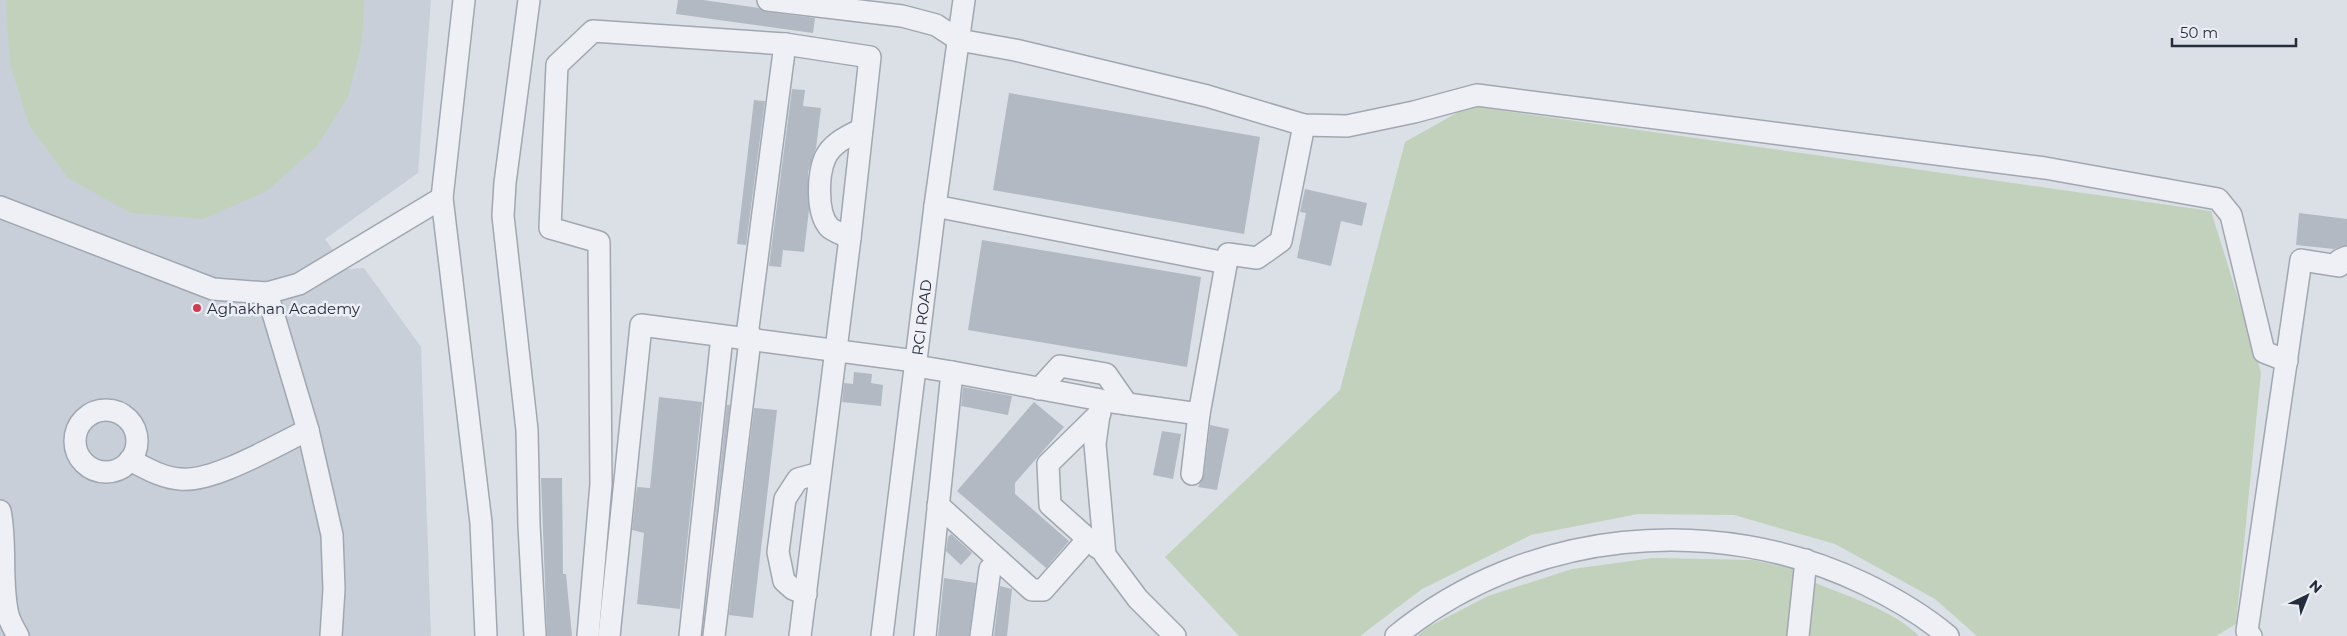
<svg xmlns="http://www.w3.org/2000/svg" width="2347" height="636" font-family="Montserrat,sans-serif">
  <rect width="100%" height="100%" fill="#dbe0e6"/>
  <path fill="#c9cfd8" d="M0,0H431L418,173L325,239L347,269L364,268L421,347L431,636H0Z"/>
  <path fill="#c1d1bc" d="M6,0H364L362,42L348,97L316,147L267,191L203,219L131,213L68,178L29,125L10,64Z
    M1469,106L2211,211L2261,372L2236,624L2216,636H1977L1935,599L1835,544L1734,515L1638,514L1531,535L1422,589L1360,636H1239L1165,557L1340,390L1405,142Z
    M1653,558L1753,560L1796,570L1787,636H1417L1430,626L1488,596L1572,569Z
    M1813,582C1847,596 1893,610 1919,636H1806Z"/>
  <path fill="#b2b9c3" d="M678,0H703L759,8L767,12L815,18L813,33L676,14Z
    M792,89L805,90L803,106L821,108L816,148L808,172L809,210L804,252L783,250L781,267L769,266Z
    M1009,93L1260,137L1244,234L993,190Z
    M754,100L765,101L746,245L737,244Z
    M1305,189L1367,203L1362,226L1341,221L1331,266L1297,258L1306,213L1300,212Z
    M2299,213L2347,219V245L2334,249L2296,245Z
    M982,240L1201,277L1187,367L968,330Z
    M854,372L872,374L871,383L883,385L881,406L842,402L844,383L853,384Z
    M963,387L1012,396L1008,415L961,406Z
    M659,397L702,402L680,609L637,604L644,533L632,530L637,487L650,488Z
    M1034,402L1064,427L1015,483V494L1069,541L1046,568L957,491Z
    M727,405H730L711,558Z
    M754,408L777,410L753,618L729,615Z
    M1210,425L1229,429L1217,490L1198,487L1204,475Z
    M1162,431L1181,434L1173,479L1153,475Z
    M541,478H562L563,574H566L572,636H547Z
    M951,534L972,553L961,565L946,551L948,537Z
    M944,578L976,583L969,636H938Z
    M1000,586L1012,589L1007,636H994Z"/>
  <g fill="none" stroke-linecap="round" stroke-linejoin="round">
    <defs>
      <g id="minor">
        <path d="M464,0L442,198L481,523L486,636"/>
        <path d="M529,0L505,183L503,216L527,430L529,525L535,636"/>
        <path d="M768,0L902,16L936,25L959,40L1015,50L1207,96L1304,125L1347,126L1414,112L1477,95L2045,168L2218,199L2231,215L2264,352L2287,361"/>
        <path d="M935,206L1226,263"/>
        <path d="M0,207L213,289L267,293L299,284L442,198"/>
        <path d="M850,238C844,235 833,231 829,227C816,212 818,174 825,158C832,143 848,136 862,129"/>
        <path d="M267,293L308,430L332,535L334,589L331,636"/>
        <path d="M916,366L952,372"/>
        <path d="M1039,389L1060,366L1106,374L1127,404"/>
        <path d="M1113,402L1199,414"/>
        <circle cx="106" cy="441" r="31"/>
        <path d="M130,460C146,468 162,478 180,479C213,483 276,445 308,430"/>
        <path d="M1192,474L1199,414L1228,254L1257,258L1281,241L1304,125"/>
        <path d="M938,505L1032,590H1043L1088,539"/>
        <path d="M0,511C7,545 0,581 8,615C10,622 14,629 18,636"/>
        <path d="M1098,548L1050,505L1048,464L1100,413"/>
        <path d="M806,594L793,589L784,581L778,552L785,499L798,479L820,473"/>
        <path d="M588,636L601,484L599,242L550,228L557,65L593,31L785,44L870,57L850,238L800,636"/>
        <path d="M609,636L641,325L915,361"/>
        <path d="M690,636L722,336"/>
        <path d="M714,636L750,340L748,328L785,44"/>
        <path id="s1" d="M882,636L935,206L964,0"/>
        <path d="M925,636L952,372L1101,400L1095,444L1105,555L1138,599L1175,636"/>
        <path d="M981,636L990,569L1000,561"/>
        <path d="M1396,636C1527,529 1714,511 1865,584C1894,598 1923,615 1948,636"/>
        <path d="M1798,636L1806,560"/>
        <path d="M2251,636L2247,631L2301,260L2339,266L2340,260L2347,257"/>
      </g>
    </defs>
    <use href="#minor" stroke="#a1a7b0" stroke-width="24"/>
    <use href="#minor" stroke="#eef0f5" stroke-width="21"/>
  </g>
  <circle fill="#d23a4f" stroke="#ebeef4" stroke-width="2" cx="197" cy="308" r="5"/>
  <g text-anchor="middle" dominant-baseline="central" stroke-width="5" stroke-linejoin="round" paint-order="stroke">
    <g font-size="15" fill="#252d3d" stroke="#ebeef4" text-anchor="start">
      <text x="207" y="308">Aghakhan Academy</text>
    </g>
    <g font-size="15" fill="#252d3d" stroke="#ebeef4">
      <text stroke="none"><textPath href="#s1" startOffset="321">RCI ROAD</textPath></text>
    </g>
  </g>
  <g transform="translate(2307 596) rotate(43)" stroke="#ebeef4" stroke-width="4" paint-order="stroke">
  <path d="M0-4L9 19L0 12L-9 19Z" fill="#252d3d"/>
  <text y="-8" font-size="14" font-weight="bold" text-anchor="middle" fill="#252d3d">N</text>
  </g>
  <path d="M2172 38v8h124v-8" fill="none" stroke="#252d3d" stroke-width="2.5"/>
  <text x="2180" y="38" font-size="15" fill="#252d3d" stroke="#ebeef4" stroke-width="4" paint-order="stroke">50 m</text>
</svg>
